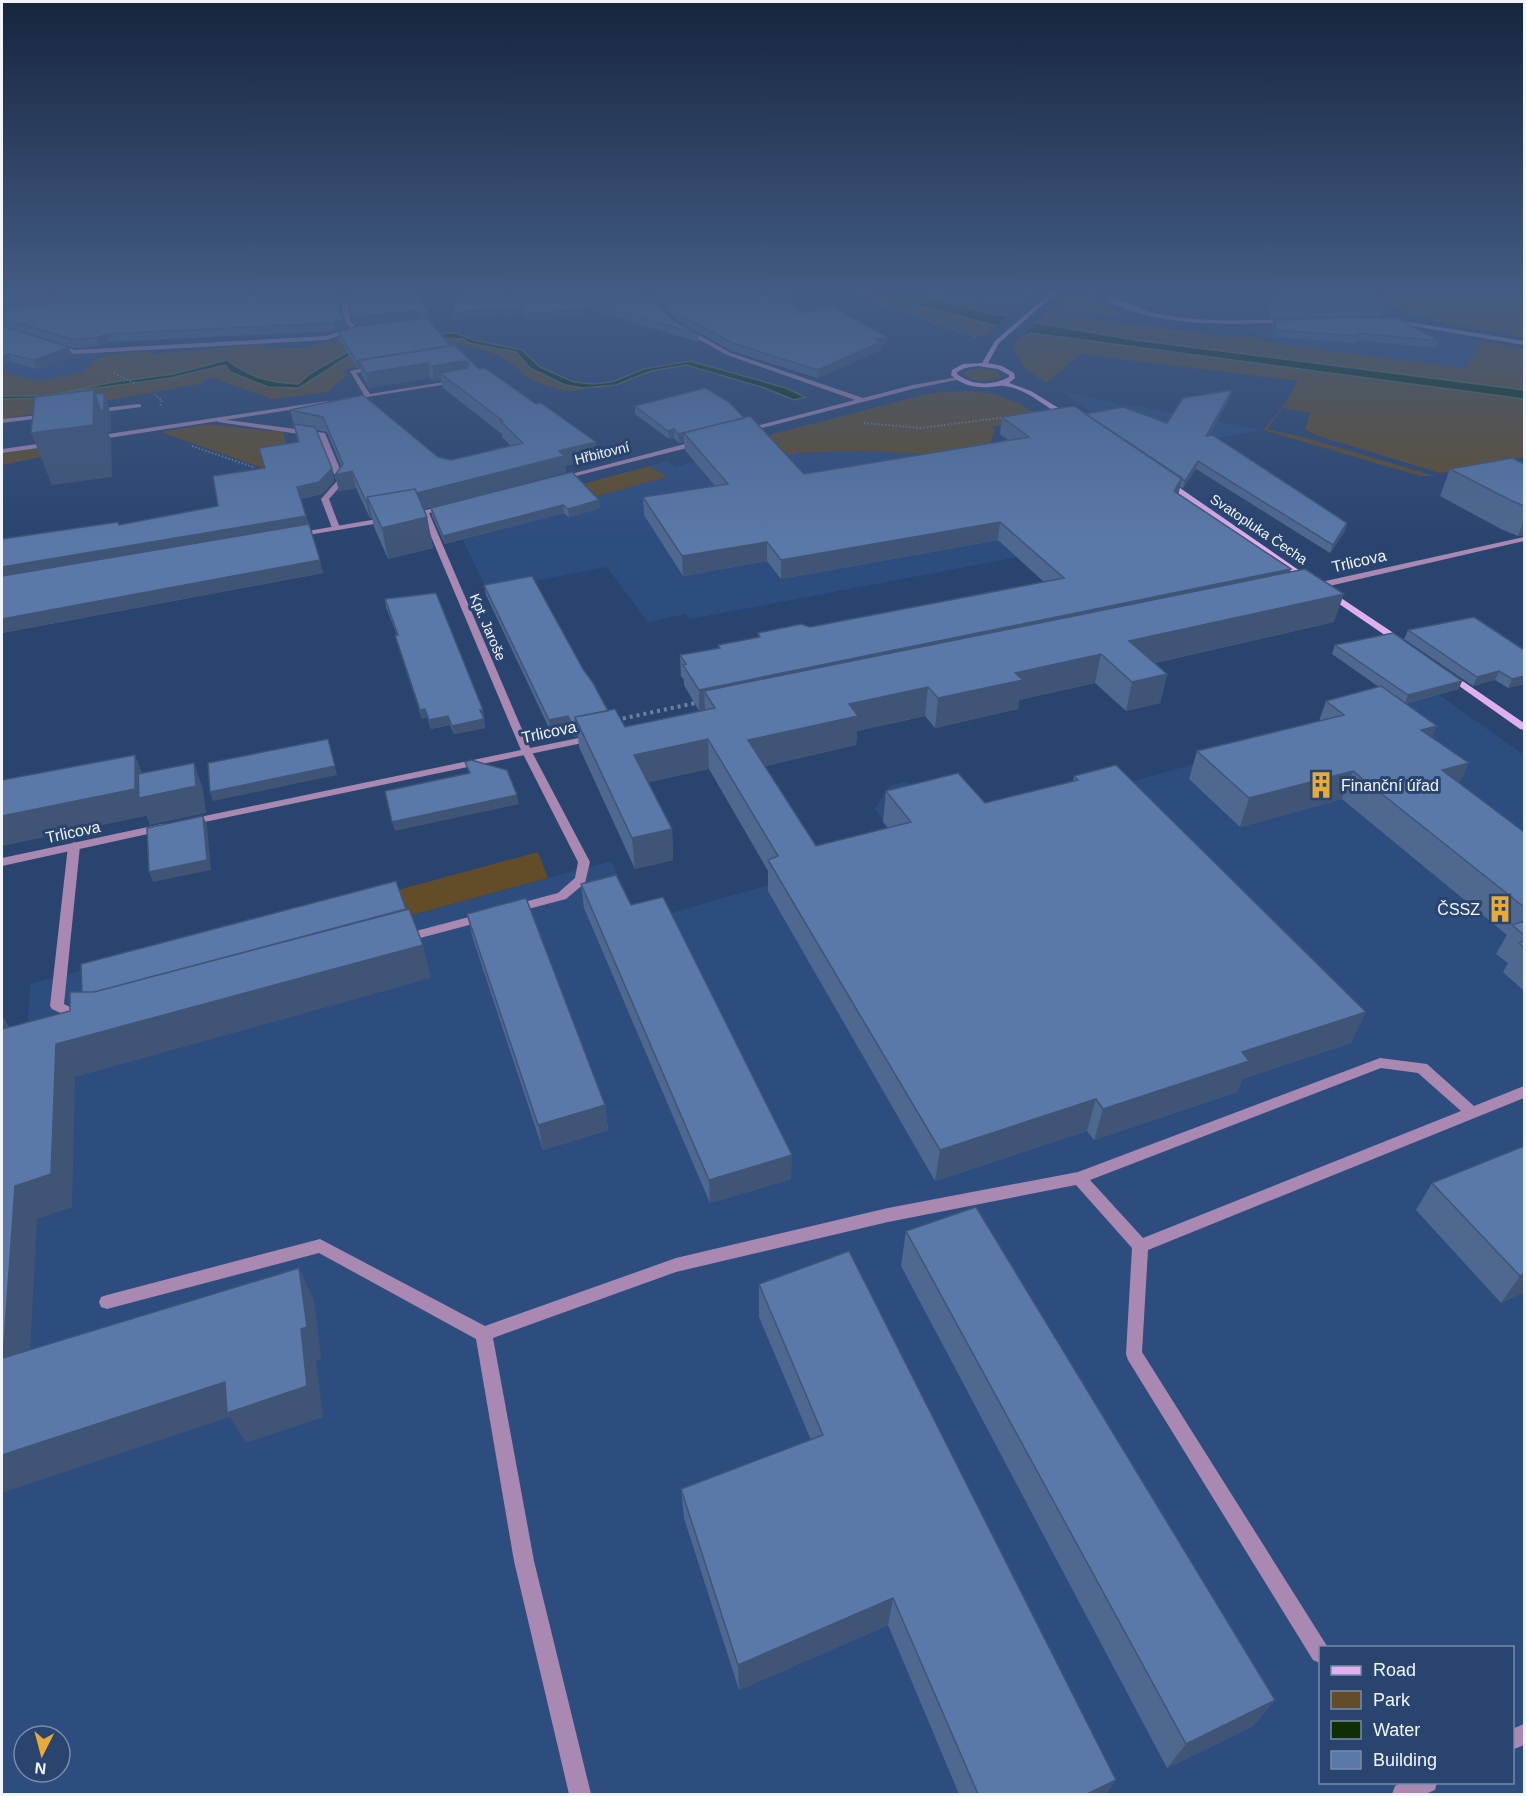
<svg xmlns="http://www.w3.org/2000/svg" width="1526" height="1796" font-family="Helvetica,sans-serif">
  <rect width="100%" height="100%" fill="#29446f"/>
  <path fill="#2e4d7f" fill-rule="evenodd" d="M916,293H1033L1014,310L935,298Z
    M1344,323L1380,324L1481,341L1465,368L1280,344L1240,326Z
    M2,335L26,341L104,355L92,362L83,372L35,381L2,371Z
    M1057,389L1125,405H1132L1263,430L1147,450Z
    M771,449L790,454L865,451L920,454L984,451L1108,540L690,619L685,614L648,622L607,567L487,590L463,540L506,528L590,498L667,477L650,466L667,461L676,467L683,466L686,463Z
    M1439,695L1524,755V1794H2V1103L24,1097L30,984L399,888L409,916L611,861L640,922L902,847L875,809L889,786L903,782L945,793L974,826ZM1320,1648H1512V1782H1320ZM24,1736H60V1772H24Z"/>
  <path fill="#624d28" d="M857,293H871L996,326L985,337L975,335Z
    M916,293H940L945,298L940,299L1014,310L1006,317Z
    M1362,293H1524V337L1438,322L1402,311Z
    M1062,295L1090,297L1125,314L1120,317L1047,310Z
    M1046,312L1228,337C1250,333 1259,339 1280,344L1465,368L1481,341L1524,349V390L1135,340L1035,323Z
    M1031,333L1524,399V457L1440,473L1315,435L1305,429L1310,413L1283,408L1267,429L1307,438L1434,476H1420L1263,430L1285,404L1298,381L1080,354L1046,383L1025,368L1013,350C1015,340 1021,336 1031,333Z
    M355,335L358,346L311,373L298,384C268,383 250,378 227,360L173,374L114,382L46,396H2V371L36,381L83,372L92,362L104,355L143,351L156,354L258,344L276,348H303Z
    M441,338L465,339L468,343L516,352L530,369L565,385L583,388C569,396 543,385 529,378C521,373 515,365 507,360C488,350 461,343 439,342L366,355L353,368L343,370L347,375L328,392L272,399L210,377L200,384L2,419V399L48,398L75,391L171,378L226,365L268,387L299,388L355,352Z
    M984,368L997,371L1001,377C990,383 975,383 964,375L968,370Z
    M941,392C985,389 1007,393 1043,419L991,427L995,430L988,449L984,451L920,454L865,451L799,453L775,457L726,446L919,396Z
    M208,424L269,431L282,429L291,456L262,460L265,469L161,432Z
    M73,444L76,450L2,465V453Z
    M650,466L667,477L590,498L578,485Z
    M538,852L548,878L408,916L398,890Z"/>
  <path fill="#0f2e06" stroke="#536a4f" stroke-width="1.5" d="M871,293H916L989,314L1039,319L1036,323L1135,340L1524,390V399L1031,333L1022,336L996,326Z
    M455,333L474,340L522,350L540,367L574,382L593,384L612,382L644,369L690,361L786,388L805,397L794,400L765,388L686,365L651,371L616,385L583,388L565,385L530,368L516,352L468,343L464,339L441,338L355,352L299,388L268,387L230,372L225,365L171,378L75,391L48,398L2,399V396H46L114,382L173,374L227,360C249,377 270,383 298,384L311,373L358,346L431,334Z"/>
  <path fill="#29446f" d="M1009,315L1040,316L1042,317L1020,338L994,329Z"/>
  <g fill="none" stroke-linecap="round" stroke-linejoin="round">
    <path stroke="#6e819f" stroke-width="2" stroke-dasharray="1.5 2" stroke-linecap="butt" d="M852,294L976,337
      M1065,313L1087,315
      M114,373L134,383
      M154,394L162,400L160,406
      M864,423L922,428L1021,415
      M192,446L253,467L254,473"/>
    <path stroke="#6e819f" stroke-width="4" stroke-dasharray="3 4" stroke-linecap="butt" d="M616,720L700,702"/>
    <path fill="#a989b1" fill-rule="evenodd" d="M220,419L325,433L345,481L329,499L340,528L339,530L332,528L321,499L337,481L319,437L218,422L217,421Z
      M527,749L532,752L590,862L585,883L566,899L513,913L509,912L507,909L509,906L558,893L575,878L578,862L522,752Z
      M74,842L80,846L64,1004L86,1015L88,1018L86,1021L81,1023L52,1009L50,1006L68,846Z
      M484,913L488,914L490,917L488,920L405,942L399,938L401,935Z
      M1380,1058L1427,1064L1474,1106L1524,1086V1098L1148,1250L1142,1352L1327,1646L1328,1648H1320V1663L1313,1660L1128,1360L1126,1354L1132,1248L1076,1185L888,1222L676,1272L493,1338L534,1561L591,1794H569L514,1561L476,1339L319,1253L107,1309L101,1307L99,1302L101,1297L107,1295L320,1239L485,1326L676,1258L888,1208L1078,1172ZM1381,1068L1418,1073L1461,1111L1143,1238L1090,1180Z
      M1524,1724V1745L1512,1750V1729Z
      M1403,1782H1437L1435,1790L1425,1794H1392L1395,1786Z"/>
    <path fill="#a989b1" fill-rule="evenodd" d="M1092,293C1106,292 1137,309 1154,313C1199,323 1245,320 1290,319L1293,321L1290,323C1225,324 1150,329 1092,293Z
      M345,302L348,304L350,321L358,329L327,340L74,354L54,346L57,344L75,350L326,336L351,328L344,322L342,304Z
      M1391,319L1524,341V345L1389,322Z
      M684,329H688L731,353L863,398L913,385L958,377L961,379L913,389L743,433L741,432V430L855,400L727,355L684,331Z
      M375,366L377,367V369L356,373L370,394L457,380L460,382L348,400V398L364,395L350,371Z
      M327,401L330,403L329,404L95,440L91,438L95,436Z
      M139,404L141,405V407L95,413L92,411L95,409Z
      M48,414L51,416L50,417L2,423V419Z
      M700,440L704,442L703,444L560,480L556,478Z
      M51,442H54V446L2,453V449Z
      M447,505H450V509L429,513L530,748L593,735L597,736L598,738L597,740L190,825L186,824L184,822L190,819L521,750L422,515L409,517L405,515Z
      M389,517H392V521L296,537L292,535L296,533Z
      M1524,537V541L1312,590L1308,587L1312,584Z
      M162,824L166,826L168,828L166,830L2,866V858Z"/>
    <path fill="#e1aeee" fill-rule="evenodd" d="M1050,293H1056L999,343L988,363L1002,366L1014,373L1015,378L1009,383L1031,391L1073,417L1074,418L1071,420C1048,411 1030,389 1004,386C1000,385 995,387 990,387C976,388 961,385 951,375L952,370L963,364L982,363L995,341ZM978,366L998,369L1009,375V377C993,386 972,386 957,374V372L965,368Z
      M1164,481H1170L1313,580L1306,582L1164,485Z
      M1329,590L1404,640V644H1398L1326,595V591Z
      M1448,671L1524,723V730L1520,729L1445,676V672Z"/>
  </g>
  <path fill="#4e6890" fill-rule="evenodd" d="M2,293H415L429,313L430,321H429L451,346L479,369L597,458L565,466L566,472L424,509L427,517L433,548L388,559L374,527L372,518H370L356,488L339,491L335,475L341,466L327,432L316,430L334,481L322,494L301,499L323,573L2,633V539L119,525L218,506L265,468L298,442L290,410L363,395L438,457L451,460L511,446L502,437V434L443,388L441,380L434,381L430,378L369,388L361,374L360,367L357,368L339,339L338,332L420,318L357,325L352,320L349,303L344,300L340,304L341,315L345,319L346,327L335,331L110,342L99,346L74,348L2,325ZM112,295L89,299L29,307Z
    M645,293L674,321L698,334V342L586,308L582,316L528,320L525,313L453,319L452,312Z
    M648,293H790L799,313L886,344L881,345V350L817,378L732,351L680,322L653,294Z
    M940,293H1022L1021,294L945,298Z
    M1269,293H1379L1387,297L1381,316L1271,318L1268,300Z
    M1274,320L1439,341L1436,348L1357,340L1356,343L1275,337L1272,326Z
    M2,326L72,356L37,369L11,362L2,365Z
    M1232,390L1230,397L1209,436L1215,437L1347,523L1345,531L1330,553L1196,469L1183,488L1180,487L1178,494L1290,572L1334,622L1155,663L1167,674L1160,703L1126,711L1095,683L1019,700L1018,709L935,728L925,716L857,731L856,745L765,766L816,846L888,828L883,822L886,791L985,803L1073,781L1074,776L1351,1043L1242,1079L1237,1092L1094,1140L1087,1131L935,1181L768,891V871L709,769L648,782L672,829L673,860L635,869L579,747L578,736L574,737L569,726L550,730L486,595L484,585L583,669L608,711L625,727L705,710V709L699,711L684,685V680L681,676L680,655L718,648V645L758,637V633L810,627L1044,582L998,540L781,579L767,561L683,576L644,515L643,497L715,486L685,450L684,442L679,443L674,438L669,439L635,414V406L744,418L804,474L1008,440L1000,434L1002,417L1085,414L1167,423Z
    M1524,464V535L1518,536L1501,529L1440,496L1450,469Z
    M599,500L600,508L569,517L564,513L445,544L432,516L431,508Z
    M385,599L483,710L485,728L454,734L450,725L431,729L427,717L422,719L397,643L395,635H397L386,607Z
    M1408,630L1524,650V684L1508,688L1495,680L1473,686L1404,639Z
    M1335,645L1459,689L1406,704L1432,738L1459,783L1524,832V991L1503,972L1508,963L1496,954L1507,935L1342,799L1240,827L1189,779L1197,751L1319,721L1326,701L1379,687L1332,654Z
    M581,884L631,905L791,1179L710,1203L584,908Z
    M467,914L605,1105L608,1130L543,1150L473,939Z
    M1524,1146V1292L1501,1303L1416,1210L1432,1183Z
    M906,1231L1275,1700L1253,1726L1167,1768L901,1266Z
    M759,1284L1116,1780L1106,1794H959L888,1625L739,1690L684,1518L681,1489L811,1440L759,1317Z"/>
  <path fill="#405576" d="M69,293H125L2,311V312V302Z
    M342,293L344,300L340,304L342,320L345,319L346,327L335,331L333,323L340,314L338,296Z
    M585,301L586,308L582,316L528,320L527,313Z
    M524,306L525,313L453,319L452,312Z
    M418,310L420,318L357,325L355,317Z
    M429,313L430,321L425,322L424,314Z
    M107,334L110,342L99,346L96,338Z
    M887,337L886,344L881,345V350L817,378L818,370L875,339Z
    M69,347L72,356L37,369L34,360Z
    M8,354L11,362L2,365V356Z
    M358,360L360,367L357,368L356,361Z
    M466,361L468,376L440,373L441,380L434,381L432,366Z
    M428,363L430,378L369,388L366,373Z
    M94,390L101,411L104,393L111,414V432H108L111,440L112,477L52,485L31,433Z
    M1232,390L1230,397L1205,444L1206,436Z
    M744,418L684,433V442L679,443L678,434Z
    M674,429V438L669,439L668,431Z
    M596,442L597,458L565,466L566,472L425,509L377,517L369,501Z
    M1198,461L1196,469L1183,488L1185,481Z
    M332,468L334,481L322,494L300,499L297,487Z
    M352,471L356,488L339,491L335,475Z
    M1182,478L1178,496L1174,491Z
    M599,500L600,508L569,517L568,509Z
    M366,501H368L372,518H370Z
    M563,505L564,513L445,544L443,536Z
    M306,516L309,528L2,581V567Z
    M427,517L433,548L388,559L382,528Z
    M1524,520V535L1518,536Z
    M1000,522L998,540L781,579V560Z
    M1347,523L1345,531L1330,553L1333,545Z
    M767,542V561L683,576L682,556Z
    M320,560L323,573L2,633V619Z
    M1291,569L1285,588L704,691L705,709L699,711V690Z
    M1344,594L1334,622L1123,670L1129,641Z
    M1101,654L1095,683L1019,700L1018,709L935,728L938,698L1015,673Z
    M1499,671L1495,680L1473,686L1477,677Z
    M1167,674L1160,703L1126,711L1132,682Z
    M1524,676V684L1508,688L1512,679Z
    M1462,681L1459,689L1405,704L1408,695Z
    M928,687L925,716L857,731L856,745L748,770V740L849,704Z
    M425,709L427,717L422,719L420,710Z
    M480,710H483L484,718L482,719Z
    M448,716L450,725L431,729L429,720Z
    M568,716L569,726L550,730L549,720Z
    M484,719L485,728L454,734L452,726Z
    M576,725L578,736L574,737L573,726Z
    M1437,726L1425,754L1421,730Z
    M328,739L337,775L213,801L210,792Z
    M708,739L709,769L637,785L634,755Z
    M135,755L145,781L194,763L203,789L206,813L150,825L146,815V816L2,846V816Z
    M1469,763L1456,791L1442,770Z
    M1353,771L1342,799L1240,827L1249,798Z
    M517,795L519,804L395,831L392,822Z
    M203,816L207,825L211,870L153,882L149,872Z
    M672,829L673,860L635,869L632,838Z
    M423,945L431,978L75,1077L72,1207L37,1219L28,1389L3,1358L15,1186L56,1044Z
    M1366,1012L1351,1043L1242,1079L1237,1092L1094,1140L1103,1109L1242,1052Z
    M2,1015L14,1035L2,1049Z
    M1096,1099L1087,1131L935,1181L940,1150Z
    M605,1105L608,1130L543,1150L538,1125Z
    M792,1155L791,1179L710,1203L709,1180Z
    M299,1268L314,1300L321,1359L316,1360L323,1417L246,1443L230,1417L2,1493V1455L301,1329Z
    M1524,1274V1292L1501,1303L1520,1276Z
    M893,1598L888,1625L739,1690L738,1665Z
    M1275,1700L1253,1726L1167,1768L1186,1744Z
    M1116,1780L1106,1794H1087Z"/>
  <path fill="#5b79a8" stroke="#405576" stroke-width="1.5" d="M2,293H69L2,302Z
    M122,293H342L338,296L340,314L345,319L333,323L107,334L96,338L71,339L2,318V310L89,299Z
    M343,293H415L429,313L424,314L418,310L355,317L350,312L349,296Z
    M457,293H645L674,321L698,334L585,301L582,309L527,313L524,306L452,312Z
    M658,293H790L799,313L833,307L887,337L875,339L881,342L818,370L732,343L680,315Z
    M1274,293H1379L1387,297L1276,299Z
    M424,316L451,346L356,361L338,332L355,327L422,318Z
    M1349,317L1400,319L1439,341L1358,333V336L1276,330L1274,320Z
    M2,326L69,347L34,360L8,354L2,356Z
    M454,345L479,369L485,368L536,404L541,403L596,442L559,451L564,456L421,492L417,493L415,489L367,497L368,501H366L352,471L335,475L343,464L323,417L290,410L363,395L438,457L451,460L523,443L500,421H503L440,373L467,368L469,364L466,361L432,366L428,363L366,373L358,360Z
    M705,388L729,402L744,418L678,434L674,429L668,431L635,406Z
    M94,390L93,425L31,433L35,397Z
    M1232,390L1206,436L1215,435L1214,436L1347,523L1333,545L1198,461L1185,481L1085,414L1123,407L1167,423L1183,398Z
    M104,393V410L101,411L95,394Z
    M1074,406L1182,478L1174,491L1291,569L699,690L683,665L686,664L680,655L720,648L718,645L760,637L758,633L801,624L810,627L1064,578L1000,522L781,560L767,542L682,556L643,497L728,484L684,433L750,416L804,474L1029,437L1002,417Z
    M294,424L315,427L332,468L319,482L297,487L306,516L2,567V539L118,522L119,525L218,506L213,476L265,468L259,448L299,442Z
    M1512,458L1524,464V506L1512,501L1450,469Z
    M572,472L599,500L568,509L563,505L443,536L431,508Z
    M415,489L427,517L382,528L367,497Z
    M309,524L320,560L2,619V576Z
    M1305,569L1344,594L1129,641L1167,674L1132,682L1101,654L1015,673L1023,680L938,698L928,687L849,704L858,716L748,740L816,846L911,822L886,791L958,773L985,803L1078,780L1074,776L1116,765L1366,1012L1242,1052L1249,1061L1103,1109L1096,1099L940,1150L768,860L778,856L708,739L634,755L672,829L632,838L575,717L615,709L625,727L715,708L704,691Z
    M532,576L583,669L593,683L608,711L575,717L576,725L573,726L568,716L549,720L484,585Z
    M436,593L483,710H480L484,719L452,726L448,716L429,720L425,709L420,710L395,635H398L385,599Z
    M1474,617L1524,650V676L1512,679L1499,671L1477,677L1408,630Z
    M1393,633L1462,681L1408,695L1335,645Z
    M1381,686L1437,726L1421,730L1469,763L1442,770L1524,832V907L1353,771L1249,798L1197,751L1344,715L1326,701Z
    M328,739L335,766L210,792L208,763Z
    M135,755V789L2,816V780Z
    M471,760L507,770L517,795L392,822L385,791L470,773L465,762Z
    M194,763L196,786L139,798L138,774Z
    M203,816L207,860L149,872L147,828Z
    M616,875L631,905L663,897L792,1155L709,1180L581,884Z
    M396,881L406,909L94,992H82L81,964Z
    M526,898L605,1105L538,1125L467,914Z
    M409,909L423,945L56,1044L51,1174L15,1186L3,1358L299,1268L307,1327L301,1329L307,1386L227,1413L225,1382L2,1455V1029L70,1011V992H94Z
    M1524,921V935L1512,925Z
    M1524,941V948L1519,943Z
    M1524,1146V1274L1520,1276L1432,1183Z
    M976,1207L1275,1700L1186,1744L906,1231Z
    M849,1251L1116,1780L1087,1794H978L893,1598L738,1665L681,1489L823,1435L759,1284Z"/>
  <linearGradient id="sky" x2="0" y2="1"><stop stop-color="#17253d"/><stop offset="0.54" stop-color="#435c85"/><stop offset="1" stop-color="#435c85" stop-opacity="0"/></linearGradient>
  <rect width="1526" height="544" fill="url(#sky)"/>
  <defs>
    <symbol id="building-bare" viewBox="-9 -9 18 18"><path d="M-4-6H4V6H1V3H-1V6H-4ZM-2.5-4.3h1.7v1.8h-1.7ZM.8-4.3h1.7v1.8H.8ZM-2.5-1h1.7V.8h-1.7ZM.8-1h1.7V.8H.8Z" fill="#e8ab37" stroke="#29446f" stroke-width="2.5" paint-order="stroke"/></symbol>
  </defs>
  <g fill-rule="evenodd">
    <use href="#building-bare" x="1302" y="766" width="38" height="38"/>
    <use href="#building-bare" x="1481" y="890" width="38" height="38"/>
  </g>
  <g text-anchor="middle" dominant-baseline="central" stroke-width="6" stroke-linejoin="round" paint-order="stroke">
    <g font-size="14" fill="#f1f5fa" stroke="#29446f">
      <text transform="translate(602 453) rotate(-14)">Hřbitovní</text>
      <text transform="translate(1259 529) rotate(34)">Svatopluka Čecha</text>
      <text transform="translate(488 627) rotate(67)">Kpt. Jaroše</text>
    </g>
    <g font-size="16" fill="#f1f5fa" stroke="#29446f">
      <text transform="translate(1359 561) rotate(-13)">Trlicova</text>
      <text transform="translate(549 732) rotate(-12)">Trlicova</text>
      <text transform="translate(73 832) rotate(-12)">Trlicova</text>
    </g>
    <g font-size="16" fill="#f1f5fa" stroke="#29446f" text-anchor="start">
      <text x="1341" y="785">Finanční úřad</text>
      <text x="1480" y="909" text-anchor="end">ČSSZ</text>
    </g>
  </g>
  <rect width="1526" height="1796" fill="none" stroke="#f1f5fa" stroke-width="6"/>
  <rect x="1319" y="1646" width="195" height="138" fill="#29446f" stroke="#798ba7" stroke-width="1.5"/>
  <rect x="1331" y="1666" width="30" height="9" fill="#e1aeee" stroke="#798ba7" stroke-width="1.5"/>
  <text x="1373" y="1676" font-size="18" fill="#f1f5fa">Road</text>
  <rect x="1331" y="1691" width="30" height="18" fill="#624d28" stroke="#798ba7" stroke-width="1.5"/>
  <text x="1373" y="1706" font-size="18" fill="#f1f5fa">Park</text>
  <rect x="1331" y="1721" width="30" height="18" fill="#0f2e06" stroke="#798ba7" stroke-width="1.5"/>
  <text x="1373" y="1736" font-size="18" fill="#f1f5fa">Water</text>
  <rect x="1331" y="1751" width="30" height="18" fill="#5b79a8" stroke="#798ba7" stroke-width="1.5"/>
  <text x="1373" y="1766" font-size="18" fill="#f1f5fa">Building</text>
  <g transform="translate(42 1754) rotate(186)"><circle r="28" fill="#29446f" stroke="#798ba7" stroke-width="1.5"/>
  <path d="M0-4.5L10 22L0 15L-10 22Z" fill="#e8ab37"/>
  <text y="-9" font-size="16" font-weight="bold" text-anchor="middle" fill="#f1f5fa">N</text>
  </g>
</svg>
